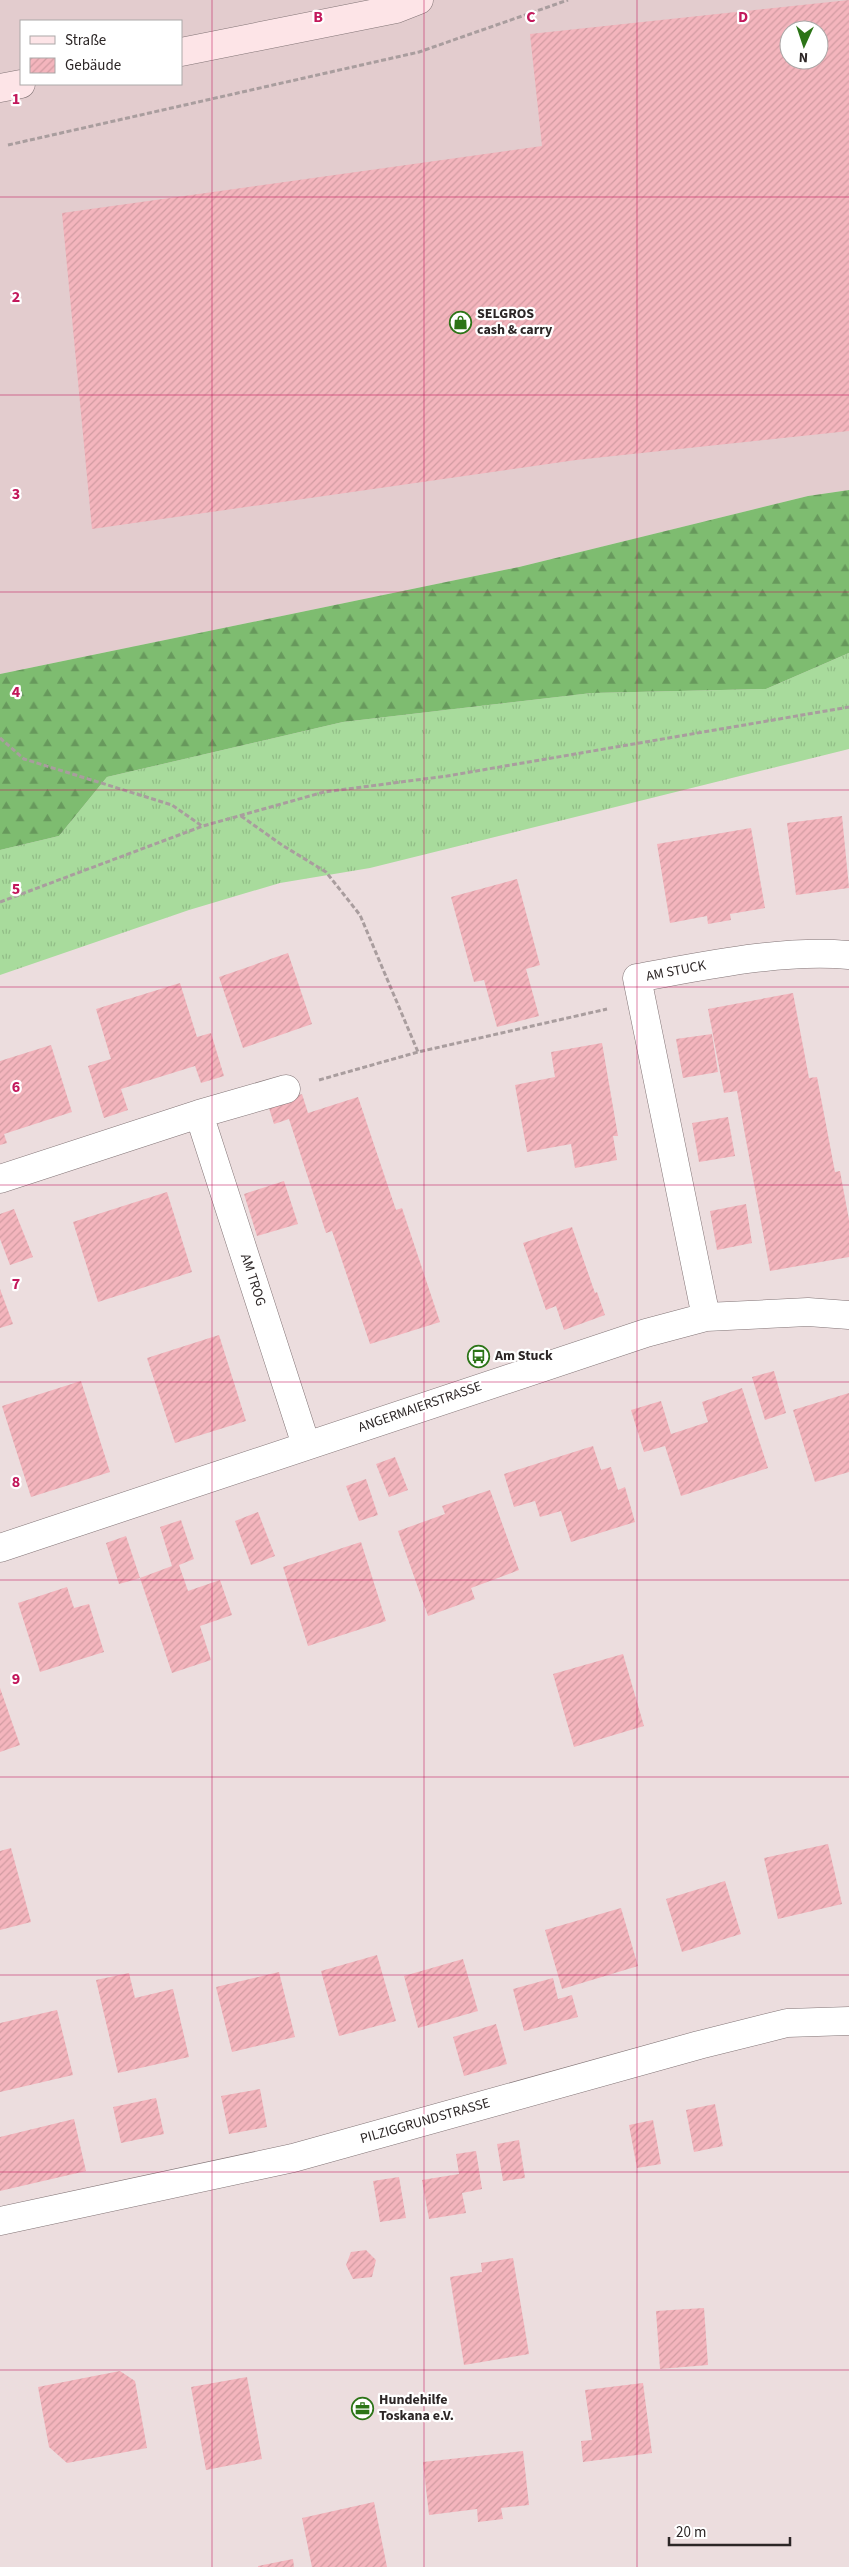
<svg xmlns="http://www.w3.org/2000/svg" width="849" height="2567" font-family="'Source Sans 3',sans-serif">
  <defs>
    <pattern id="grass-tufts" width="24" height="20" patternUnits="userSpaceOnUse" patternTransform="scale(1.25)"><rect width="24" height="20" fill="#a8db9c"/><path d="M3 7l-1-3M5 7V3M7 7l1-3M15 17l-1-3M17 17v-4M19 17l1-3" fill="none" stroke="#91bc86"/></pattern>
    <pattern id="forest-firs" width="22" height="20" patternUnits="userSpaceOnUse" patternTransform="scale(1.25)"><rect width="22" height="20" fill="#7ebc70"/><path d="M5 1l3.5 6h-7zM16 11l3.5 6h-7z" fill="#67995c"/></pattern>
    <pattern id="building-hatch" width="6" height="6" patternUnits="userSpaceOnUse" patternTransform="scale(1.25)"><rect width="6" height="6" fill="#f4b5bd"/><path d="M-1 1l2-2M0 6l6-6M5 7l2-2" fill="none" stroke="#d19ca2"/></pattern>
  </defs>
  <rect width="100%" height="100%" fill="#ecddde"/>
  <path fill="#e3ccce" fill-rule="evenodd" d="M0,0H849V490L808,496L519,567L0,674ZM21,21H181V84H21ZM789,30H819V60H789Z"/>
  <path fill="url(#grass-tufts)" d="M849,653V749L370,868L280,883L189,910L0,975V850L59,836L107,777L343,722L592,693L766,689Z"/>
  <path fill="url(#forest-firs)" d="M849,490V653L766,689L592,693L343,722L107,777L59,836L0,850V674L519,567L808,496Z"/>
  <path fill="url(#building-hatch)" fill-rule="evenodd" d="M849,0V431L576,460L92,529L62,213L542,146L530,34ZM789,30H819V60H789Z
    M842,816L849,888L796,895L787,823Z
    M751,828L765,908L730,914L731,920L708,924L707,916L670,923L657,844Z
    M517,879L540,965L526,969L539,1016L497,1027L484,980L474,982L451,897Z
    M288,953L312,1024L243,1048L219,977Z
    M180,983L197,1037L211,1033L224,1076L201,1083L195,1066L121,1089L128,1110L104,1118L88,1066L111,1059L96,1009Z
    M793,993L809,1078L817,1077L835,1172L840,1171L849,1220V1257L770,1271L737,1091L724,1093L708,1009Z
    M712,1034L718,1072L683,1078L676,1039Z
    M602,1043L618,1136H613L617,1160L575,1168L571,1144L527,1152L515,1085L555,1077L551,1052Z
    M51,1045L72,1112L4,1134L7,1143L0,1145V1061Z
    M302,1094L308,1113L358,1097L396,1210L402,1208L440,1322L370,1344L332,1231L326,1233L289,1119L274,1124L268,1105Z
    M728,1117L735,1156L699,1162L692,1123Z
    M284,1181L298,1224L257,1236L244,1194Z
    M167,1192L192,1272L98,1302L73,1222Z
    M746,1204L752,1243L717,1250L710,1211Z
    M14,1209L33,1257L10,1265L0,1239V1214Z
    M572,1227L595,1293L597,1292L605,1315L564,1330L556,1306L546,1310L523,1243Z
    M0,1289L13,1324L0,1328Z
    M219,1335L246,1421L175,1443L147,1358Z
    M774,1371L786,1413L765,1420L752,1377Z
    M81,1381L110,1472L31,1497L2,1406Z
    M742,1388L768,1468L681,1496L665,1446L644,1452L631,1410L661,1401L671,1434L708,1422L702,1402Z
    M849,1393V1472L815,1482L793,1410Z
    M593,1446L601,1470L611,1467L618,1490L625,1487L635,1522L571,1542L561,1511L540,1517L535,1501L514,1507L504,1474Z
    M395,1457L408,1490L389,1497L376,1464Z
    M366,1479L378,1515L359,1521L346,1486Z
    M490,1490L519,1570L471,1588L475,1599L428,1616L398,1531L445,1514L442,1506Z
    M258,1512L275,1556L251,1565L235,1521Z
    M181,1520L194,1559L179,1565L188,1591L220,1580L232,1615L200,1626L211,1660L172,1673L140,1578L172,1566L160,1527Z
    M126,1536L140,1578L119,1584L106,1543Z
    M361,1542L386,1621L308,1646L283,1567Z
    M67,1587L74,1608L89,1604L104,1652L40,1672L18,1603Z
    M623,1654L644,1726L574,1747L553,1674Z
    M0,1688L20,1745L0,1752Z
    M828,1844L842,1904L778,1919L764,1858Z
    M11,1848L31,1922L0,1930V1851Z
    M725,1881L741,1934L682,1952L666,1899Z
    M621,1908L638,1966L562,1989L545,1930Z
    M377,1955L396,2021L339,2036L321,1971Z
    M463,1959L478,2011L418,2028L404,1976Z
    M279,1972L295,2037L232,2052L216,1987Z
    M129,1973L135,1998L173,1989L189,2057L118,2073L96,1980Z
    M553,1978L558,1999L572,1995L578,2017L524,2031L513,1989Z
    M57,2010L73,2075L0,2092V2023Z
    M496,2024L507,2064L464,2076L453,2037Z
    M260,2089L267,2127L229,2134L221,2096Z
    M156,2098L164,2134L121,2143L113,2107Z
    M715,2104L723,2146L694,2152L686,2110Z
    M74,2119L86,2171L0,2191V2137Z
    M653,2120L661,2164L637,2168L629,2125Z
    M519,2140L525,2178L503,2181L497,2144Z
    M476,2151L482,2189L462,2193L466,2213L429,2219L422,2180L459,2174L456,2154Z
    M399,2177L406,2218L380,2222L373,2181Z
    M366,2250L376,2260L372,2277L353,2279L346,2265L351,2252Z
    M513,2258L529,2354L464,2365L450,2277L482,2272L481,2263Z
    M704,2308L708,2365L660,2369L656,2311Z
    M120,2371L135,2381L147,2448L67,2463L49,2447L38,2387Z
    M247,2377L262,2459L206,2470L191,2387Z
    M643,2383L652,2453L583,2462L581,2441L592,2440L585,2390Z
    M523,2451L529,2505L501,2508L503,2519L478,2522L477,2509L429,2515L423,2462Z
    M374,2502L387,2567H312L302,2518Z
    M293,2559L294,2567H258V2566Z"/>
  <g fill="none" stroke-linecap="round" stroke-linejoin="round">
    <defs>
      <path id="street" d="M199,1114L306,1445
        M0,1179L199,1114L286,1089
        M706,1317L637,978C704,966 781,949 849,955
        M0,1548L646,1333L706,1317L808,1312L849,1315
        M0,2221L293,2158L699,2045L787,2023L849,2021"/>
      <path id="secondary" d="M181,52L396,9L419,0
        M0,88L21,84"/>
    </defs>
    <use href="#street" stroke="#827476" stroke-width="29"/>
    <use href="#secondary" stroke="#827476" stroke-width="29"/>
    <path stroke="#a99d9e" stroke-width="3" stroke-dasharray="5 2.5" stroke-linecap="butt" d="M8,145L419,52L568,0
      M0,738L24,759L172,805L202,826
      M241,816L282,845L326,872L360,915L418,1052
      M0,902L203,826L324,792L447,776L849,707
      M319,1080L418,1052L607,1009"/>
    <use href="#street" stroke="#fff" stroke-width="28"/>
    <use href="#secondary" stroke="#fde4e7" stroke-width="28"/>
  </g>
  <path fill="none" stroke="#c2185b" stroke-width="1" stroke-opacity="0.55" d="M212,0V2567M424,0V2567M637,0V2567M0,197H849M0,395H849M0,592H849M0,790H849M0,987H849M0,1185H849M0,1382H849M0,1580H849M0,1777H849M0,1975H849M0,2172H849M0,2370H849"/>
  <defs>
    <symbol id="shop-ring" viewBox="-11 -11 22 22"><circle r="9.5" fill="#fff" stroke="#2c7417" stroke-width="1.5"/><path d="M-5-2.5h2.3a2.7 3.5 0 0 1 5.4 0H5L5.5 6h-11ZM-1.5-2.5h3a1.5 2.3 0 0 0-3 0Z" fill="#2c7417"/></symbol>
    <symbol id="bus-ring" viewBox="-11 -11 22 22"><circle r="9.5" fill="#fff" stroke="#2c7417" stroke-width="1.5"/><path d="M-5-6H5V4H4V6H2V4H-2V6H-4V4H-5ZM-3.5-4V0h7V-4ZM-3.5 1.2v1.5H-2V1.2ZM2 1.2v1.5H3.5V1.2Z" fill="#2c7417"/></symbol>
    <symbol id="office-ring" viewBox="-11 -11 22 22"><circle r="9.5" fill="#fff" stroke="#2c7417" stroke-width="1.5"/><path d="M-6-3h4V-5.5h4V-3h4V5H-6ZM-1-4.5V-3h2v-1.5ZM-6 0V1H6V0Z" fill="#2c7417"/></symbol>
  </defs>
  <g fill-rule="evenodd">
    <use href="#shop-ring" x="448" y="310" width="25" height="25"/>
    <use href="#bus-ring" x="466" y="1344" width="25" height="25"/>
    <use href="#office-ring" x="350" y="2396" width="25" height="25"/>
  </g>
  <g text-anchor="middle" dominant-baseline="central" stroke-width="4.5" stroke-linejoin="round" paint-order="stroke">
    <g font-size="14" font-weight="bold" fill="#2c2626" stroke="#fff" text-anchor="start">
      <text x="477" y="314">SELGROS<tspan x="477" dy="16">cash &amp; carry</tspan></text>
      <text x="495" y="1356">Am Stuck</text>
      <text x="379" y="2400">Hundehilfe<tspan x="379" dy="16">Toskana e.V.</tspan></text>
    </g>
    <g font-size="14" fill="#2c2626" stroke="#fff">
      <text transform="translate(676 971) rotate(-11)">AM STUCK</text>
      <text transform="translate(253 1280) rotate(72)">AM TROG</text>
      <text transform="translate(420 1407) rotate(-19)">ANGERMAIERSTRASSE</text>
      <text transform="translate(425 2121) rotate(-16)">PILZIGGRUNDSTRASSE</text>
    </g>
  </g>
  <g font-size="16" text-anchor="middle" font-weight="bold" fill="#c2185b" stroke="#fff" stroke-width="4.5" stroke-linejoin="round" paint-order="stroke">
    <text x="318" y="22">B</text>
    <text x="531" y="22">C</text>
    <text x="743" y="22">D</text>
    <text x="16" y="104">1</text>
    <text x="16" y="302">2</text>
    <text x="16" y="499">3</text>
    <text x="16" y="697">4</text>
    <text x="16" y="894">5</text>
    <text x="16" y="1092">6</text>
    <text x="16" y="1289">7</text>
    <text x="16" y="1487">8</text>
    <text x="16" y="1684">9</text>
  </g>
  <rect x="20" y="20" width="162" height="65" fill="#ffffff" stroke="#aba8a8"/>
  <rect x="30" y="36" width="25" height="8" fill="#fde4e7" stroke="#aba8a8"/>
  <text x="65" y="45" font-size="15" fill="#2c2626">Straße</text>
  <rect x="30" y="58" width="25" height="15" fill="url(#building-hatch)" stroke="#aba8a8"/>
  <text x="65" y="70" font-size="15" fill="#2c2626">Gebäude</text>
  <g transform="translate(804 45) rotate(183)"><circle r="24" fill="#ffffff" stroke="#aba8a8"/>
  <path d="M0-4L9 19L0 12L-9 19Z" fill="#2c7417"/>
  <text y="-8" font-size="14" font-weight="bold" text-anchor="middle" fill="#2c2626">N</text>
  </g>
  <path d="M669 2537v8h121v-8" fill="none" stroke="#2c2626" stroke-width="2.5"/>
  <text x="676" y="2537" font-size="15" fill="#2c2626" stroke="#ffffff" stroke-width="4" paint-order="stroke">20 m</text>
</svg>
